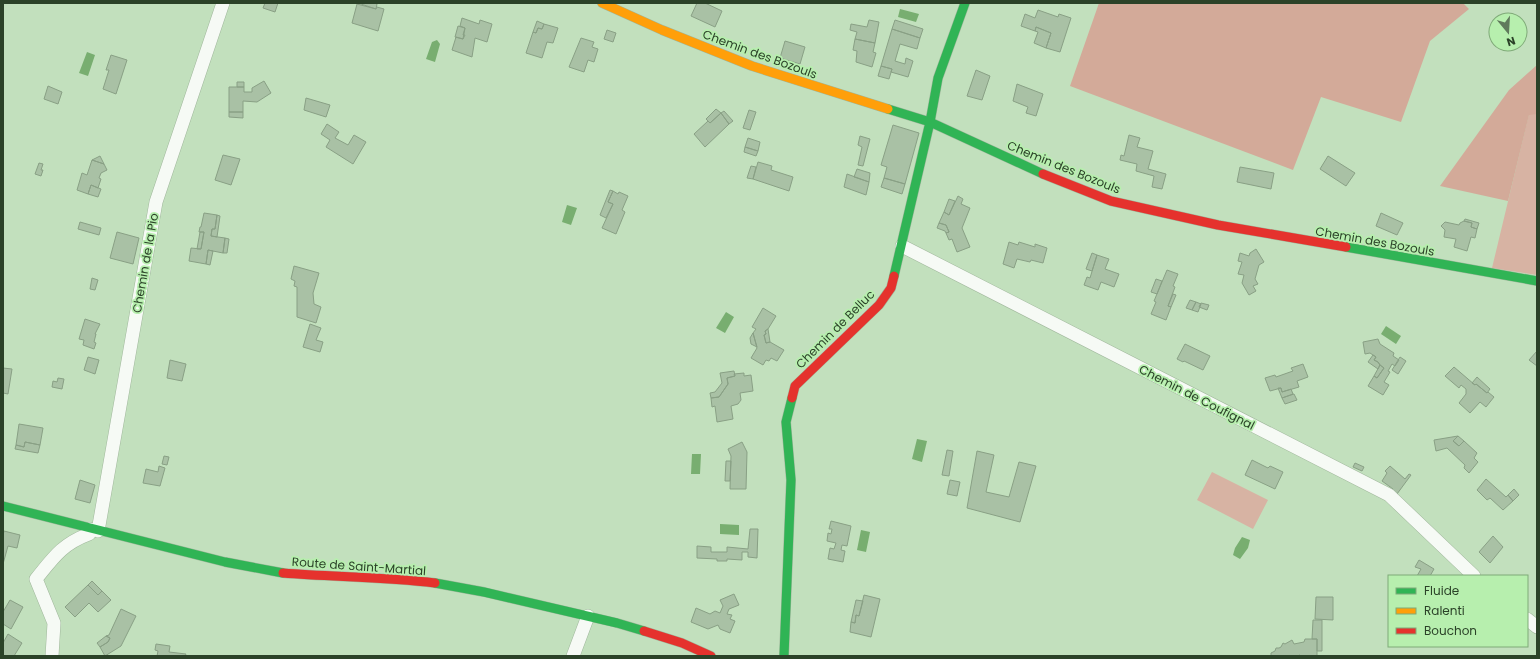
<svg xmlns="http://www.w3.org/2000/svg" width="1540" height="659" font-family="Poppins,sans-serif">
  <rect width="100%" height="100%" fill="#c2e0bd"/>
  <path fill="#d7b3a3" d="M1529,114H1537V275L1492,268Z
    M1212,472L1268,500L1253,529L1197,500Z"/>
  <path fill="#d3aa99" d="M1099,3H1463L1469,9L1430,41L1401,122L1321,97L1293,170L1070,86Z
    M1537,65V114L1529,115L1508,201L1440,186L1509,90Z"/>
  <path fill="#78ae70" d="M900,9L919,14L916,22L898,17Z
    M437,40L440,44L435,62L426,59L432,42Z
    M87,52L95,55L88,76L79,73Z
    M567,205L577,208L571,225L562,222Z
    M726,312L734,317L725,333L716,328Z
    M1386,326L1401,336L1396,344L1381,334Z
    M917,439L927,441L922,462L912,459Z
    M692,454H701L700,474H691Z
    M720,524L739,525V535L720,534Z
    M861,530L870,532L866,552L857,550Z
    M1242,537L1250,540L1248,548L1240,559L1233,555L1235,548Z"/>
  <path fill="#a9c1a5" stroke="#89a085" d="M265,3H278L275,12L263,8Z
    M358,3H374L377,4L376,9Z
    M697,3H705L722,11L715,27L691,16Z
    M357,4L376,9L377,7L384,9L378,31L352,23Z
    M1038,10L1058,17L1059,14L1071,18L1060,52L1046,48L1051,33L1036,27L1035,31L1021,26L1025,14L1035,18Z
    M462,18L479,24L480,20L492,24L487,42L475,38L472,57L452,50L456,37L463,39L465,35H463L465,28L460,26Z
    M869,20L879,22L875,43L855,39L857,32L850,30L851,24L867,27Z
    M895,20L923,29L920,38L892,29Z
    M537,21L544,24L542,29L538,28L536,33L533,32Z
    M544,24L558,28L553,43L547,42L542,58L526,53L533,32L536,33L538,28L542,29Z
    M458,26L465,28L463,39L455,37Z
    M1036,27L1051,33L1046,48L1034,43L1038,32L1035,31Z
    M892,29L920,38L917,49L900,44L895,61L905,64L906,58L913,61L908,77L891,72L892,69L881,66Z
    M607,30L616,33L613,42L604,39Z
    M581,38L594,42L592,47L598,49L594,62L588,60L584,72L569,67Z
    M855,39L875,43L873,52L876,53L872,67L856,62L857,51L853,50Z
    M785,41L805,47L800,64L780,58Z
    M111,55L127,60L116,94L103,89L109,70H106Z
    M881,66L892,69L889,79L878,76Z
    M976,70L990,76L982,100L967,96Z
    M264,81L271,93L257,102L243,101V112H229V87H244V92H252V88Z
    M237,82H244V87H237Z
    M1017,84L1043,94L1036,116L1026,113L1028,107L1013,101Z
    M48,86L62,92L58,104L44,99Z
    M306,98L330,105L326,117L304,110Z
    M716,109L721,113L710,123L706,119Z
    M749,110L756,112L750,130L743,128Z
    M724,111L733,121L729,124L721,113Z
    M229,112H243V118L229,117Z
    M721,113L729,124L705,147L694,134L708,121L710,123Z
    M327,124L339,132L335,138L348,145L354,135L366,142L353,164L326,147L330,140L321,134Z
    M893,125L919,133L905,184L884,178L887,167L881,165Z
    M1129,135L1140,138L1137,147L1153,151L1148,169L1166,174L1162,189L1152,187L1154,176L1136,171L1137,164L1120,160L1121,155L1124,156Z
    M860,136L870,139L863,166L858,165L862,147L858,145Z
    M748,138L760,142L758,151L745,147Z
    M745,147L758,151L756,156L744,152Z
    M223,155L240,159L231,185L215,180Z
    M100,156L104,164L92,160Z
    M1328,156L1355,173L1346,186L1320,169Z
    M92,160L104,164L107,170L101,173L99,178L101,179L98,188L91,185L88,194L77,190L82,173L87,175Z
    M758,162L772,166L771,170L793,177L789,191L753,179Z
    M39,163L43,164L41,170H43L41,176L35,174Z
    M751,166L756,167L753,179L747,178Z
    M1240,167L1274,173L1271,189L1237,182Z
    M857,169L870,173L869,182L854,177Z
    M847,174L869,182L866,195L844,187Z
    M884,178L905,184L902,194L881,187Z
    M91,185L101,189L98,197L88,194Z
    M610,190L613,191L608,202L613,204L606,218L600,215Z
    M613,191L618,194L619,192L628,196L622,210L625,212L616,234L602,228L613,204L608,202Z
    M958,196L963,199L961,204L970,208L962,228L970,247L957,252L952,239L949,240L946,233L949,232L946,225L939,223L944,212L949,215Z
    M949,199L955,201L949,215L944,212Z
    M204,213L217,215L215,229H212L211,236L225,238L223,253L208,250L206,264L189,261L191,248L201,249L204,232H199L200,227H201Z
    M1381,213L1403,223L1397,235L1376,226Z
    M217,215L220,216L217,237L211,236L212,229H215Z
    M1465,219L1479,223L1477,229L1471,227L1472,223L1464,221Z
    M1464,221L1472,223L1471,227L1477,229L1475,238L1471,237L1467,251L1454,247L1456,239L1444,237L1445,230L1441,226L1445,222L1459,225L1460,223Z
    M80,222L101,228L99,235L78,229Z
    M939,223L946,225L949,232L946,233L945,231L937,228Z
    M117,232L139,238L133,264L110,258Z
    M200,232H204L201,249H197Z
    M225,238L229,239L227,253H223Z
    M1009,242L1018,245L1019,242L1035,247V244L1047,248L1043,263L1031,260L1030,262L1017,259L1014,268L1003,264Z
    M1256,249L1264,262L1259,265L1255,279L1258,284L1253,286L1256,291L1249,295L1242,283L1244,275L1238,274L1242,262L1238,261L1240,253L1249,256L1250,253Z
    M208,250L213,251L210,265L206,264Z
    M1092,253L1097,255L1092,271L1086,269Z
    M1097,255L1109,259L1105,269L1119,274L1114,287L1101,282L1098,290L1084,285L1087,277L1090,278Z
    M294,266L319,273L313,293L314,304L321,307L316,323L297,317V287L294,286L295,281L291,279Z
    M1167,270L1178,274L1173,286L1175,287L1168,306L1171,307L1166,320L1151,314L1156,302L1154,301Z
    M92,278L98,280L95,290L90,289Z
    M1156,279L1162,281L1157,294L1151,292Z
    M1173,294L1176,295L1171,307L1168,306Z
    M1190,300L1196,302L1192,310L1186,308Z
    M1196,302L1201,304L1198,312L1192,310Z
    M1201,303L1209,305L1207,310L1199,307Z
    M763,308L776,316L768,329L765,331L766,334L764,335L766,343L770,342L784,350L777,361L771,358L769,361L766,360L763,365L751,358L757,348L753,333L756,329L752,327Z
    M85,319L100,324L95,334H96L94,342L96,343L94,349L83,345L84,340L79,339Z
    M310,324L321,328L316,340L323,342L320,352L303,347Z
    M768,329L770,342L766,343L764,335L766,334L765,331Z
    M753,333L757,347L751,344L750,338Z
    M1378,339L1380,344L1394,353L1393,356L1399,360L1395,366L1392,364L1388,371L1390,372L1384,382L1389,385L1383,395L1368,386L1374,376L1377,378L1384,368L1380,365L1378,362L1374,360L1376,357L1370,353L1365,354L1363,342Z
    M1185,344L1210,356L1203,370L1184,361L1183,362L1177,359Z
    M1537,351V366L1529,360Z
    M1373,355L1376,357L1374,360L1378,362L1380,365L1378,369L1368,362Z
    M88,357L99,360L95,374L84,370Z
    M1400,357L1406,361L1398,374L1392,370Z
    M170,360L186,364L182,381L167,378Z
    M1303,364L1308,377L1297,381L1299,387L1282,392L1281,388L1270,391L1265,378L1275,375L1276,377L1293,371L1291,368Z
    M1380,365L1384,368L1377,378L1374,376Z
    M1454,367L1475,385L1476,384L1487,393L1488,392L1494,397L1486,407L1480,402L1470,413L1459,403L1466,394V389L1461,385L1459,388L1445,376Z
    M3,368L12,369L8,394L3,393Z
    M734,371L735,376L727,378L728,384L719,397L711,398L710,393L715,392L722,383L720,373Z
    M744,373V376L751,375L753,391L740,393L741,400L738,404L731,406L733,419L717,422L715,406L712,407L711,398L719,397L728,384L727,378L735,376L734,374Z
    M1477,377L1490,389L1487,393L1476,384L1475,385L1472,383Z
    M58,378L64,379L62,389L52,387L53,381L57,382Z
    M1278,388H1281L1282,392L1291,389L1293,394L1282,398Z
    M1294,394L1297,400L1285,404L1282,398Z
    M19,424L43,428L40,445L25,442L24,447L16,445Z
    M1458,436L1453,441L1459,446L1464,441L1477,453L1474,458L1478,462L1469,473L1464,468L1465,465L1447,448L1436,451L1434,440Z
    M1458,436L1464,441L1459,446L1453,441Z
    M25,442L40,445L38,453L15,449L16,445L24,447Z
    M742,442L747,452L746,489H730L731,456L728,449Z
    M947,450L953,451L949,476L942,475Z
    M977,451L994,455L986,492L1009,497L1019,462L1036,466L1020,522L967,508Z
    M164,456L169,457L167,465L162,464Z
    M1252,460L1268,468L1270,466L1283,472L1275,489L1245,475Z
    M726,461H731L730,481H725Z
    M1355,463L1364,467L1362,471L1353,467Z
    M159,466L165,468L160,486L143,483L146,469L158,472Z
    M1390,466L1405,479L1409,474L1411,475L1397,494L1392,490L1393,489L1382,481L1387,473L1385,471Z
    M1486,479L1506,497L1508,495L1513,501L1503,510L1490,498L1487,500L1477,490Z
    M80,480L95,485L90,503L75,499Z
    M950,480L960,482L957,496L947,494Z
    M1514,489L1519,495L1513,501L1508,495Z
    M831,521L851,526L847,546L842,545L841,550L845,551L843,562L828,559L830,548L834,549L836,543L827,541L828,533L831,534L832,529H829Z
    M750,529H758L757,558L748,557V552H742V560L727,559V561H717V559L697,558V546L711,547V552H727V547L748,549Z
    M4,531L20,535L17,548L8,546L3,564V536Z
    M1493,536L1503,547L1490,563L1479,552Z
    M1419,560L1434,569L1430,576H1417L1421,569L1415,567Z
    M92,581L102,591L98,595L88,585Z
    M88,585L98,595L102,591L111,600L98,612L89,603L75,617L65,607Z
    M734,594L739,605L729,609L727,614L732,615L730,619L735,621L730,633L720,629L718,625L708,629L691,622L696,608L710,614L715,611L720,613L723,606L720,600Z
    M864,595L880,599L871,637L850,632L851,622L855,623L856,615L859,616Z
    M1316,597H1333V620L1315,619Z
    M10,600L23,607L11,629L3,624V612Z
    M856,600L863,601L859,616L856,615L855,623L851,622Z
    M121,609L136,616L121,646L105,656L100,647L108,642L110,638L106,636L109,635Z
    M1313,620H1322V651H1317V639H1312Z
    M8,634L22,643L14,656H3V643Z
    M106,636L110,638L108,642L100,647L97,643Z
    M1305,639H1317V656H1300V655L1297,656H1271V653L1275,651L1276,648H1279L1281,647L1283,643L1285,644L1292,640L1294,644L1304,642Z
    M156,644L170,646L169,652L186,654L185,656H157L158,651L155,650Z"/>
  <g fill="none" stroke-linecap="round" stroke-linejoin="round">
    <defs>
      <path id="street" d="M902,246L1389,495L1474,576
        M98,531L156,202L223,3
        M1527,619L1537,627
        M52,656L54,623L36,579C53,558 62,544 89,534L90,529
        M573,656L588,616"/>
      <path id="fast" d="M888,109L930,122L1043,174
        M1346,247L1537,281
        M894,276L930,122L938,78L965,3
        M3,506L225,562L283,573
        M435,583L484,592L617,623L644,631
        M784,656L791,480L786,422L792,398"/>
      <path id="slow" d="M602,3L662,30L752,66L888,109"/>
      <path id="jam" d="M1043,174L1111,201L1218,225L1346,247
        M792,398L795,386L879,305L891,288L894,276
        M283,573C333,577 384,577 435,583
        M644,631L682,643L711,656"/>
    </defs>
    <use href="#street" stroke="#a0b79c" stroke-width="14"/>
    <use href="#fast" stroke="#a0b79c" stroke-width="10"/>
    <use href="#slow" stroke="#a0b79c" stroke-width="10"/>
    <use href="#jam" stroke="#a0b79c" stroke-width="10"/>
    <use href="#street" stroke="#f6faf5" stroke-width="13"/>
    <use href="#fast" stroke="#30b455" stroke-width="9"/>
    <use href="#slow" stroke="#ff9f0a" stroke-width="9"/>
    <use href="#jam" stroke="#e5322d" stroke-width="9"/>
  </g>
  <g text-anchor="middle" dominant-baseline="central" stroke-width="3.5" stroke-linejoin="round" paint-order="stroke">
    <g font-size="12" fill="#2b4228" stroke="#b7efae">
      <text transform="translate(760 54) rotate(20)">Chemin des Bozouls</text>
      <text transform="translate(1064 167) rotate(22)">Chemin des Bozouls</text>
      <text transform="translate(1375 241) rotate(10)">Chemin des Bozouls</text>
      <text transform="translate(145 263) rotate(-80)">Chemin de la Pio</text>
      <text transform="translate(835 329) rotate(-45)">Chemin de Belluc</text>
      <text transform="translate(1197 397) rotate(27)">Chemin de Coufignal</text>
      <text transform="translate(359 566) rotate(4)">Route de Saint-Martial</text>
    </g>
  </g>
  <rect width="1540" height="659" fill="none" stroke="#2b4228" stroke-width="8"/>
  <rect x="1388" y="575" width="140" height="72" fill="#b7efae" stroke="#7faa78"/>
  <rect x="1396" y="588" width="20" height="6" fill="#30b455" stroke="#7faa78"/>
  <text x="1424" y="595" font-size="12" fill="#2b4228">Fluide</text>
  <rect x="1396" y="608" width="20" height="6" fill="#ff9f0a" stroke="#7faa78"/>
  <text x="1424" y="615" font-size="12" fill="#2b4228">Ralenti</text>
  <rect x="1396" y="628" width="20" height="6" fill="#e5322d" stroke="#7faa78"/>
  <text x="1424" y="635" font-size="12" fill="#2b4228">Bouchon</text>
  <g transform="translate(1508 32) rotate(162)"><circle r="19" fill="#b7efae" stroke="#7faa78"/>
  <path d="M0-3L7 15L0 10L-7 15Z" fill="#60795c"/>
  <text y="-6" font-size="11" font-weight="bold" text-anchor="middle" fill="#2b4228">N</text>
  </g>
</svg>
